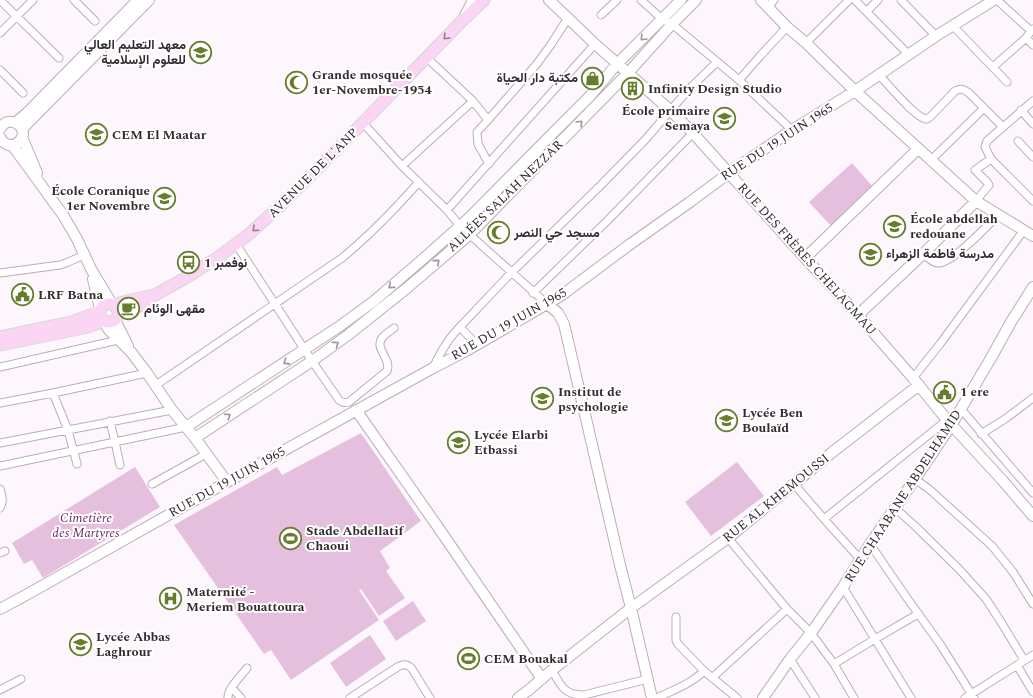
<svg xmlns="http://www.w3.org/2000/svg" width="1033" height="698" font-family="Spectral,Vazirmatn,serif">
  <rect width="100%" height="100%" fill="#fef6fd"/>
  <path fill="#e5bfde" d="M852,163L873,187L831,226L809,202Z
    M361,433L421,521L380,551L390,568L386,571L405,598L379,616L361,589L359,590L379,620L291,680L271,650L264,654L174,525L277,467L282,475Z
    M737,462L764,496L711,536L685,502Z
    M135,467L160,507L43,578L32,560L24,564L12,543Z
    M413,601L426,621L396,641L383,621Z
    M370,635L386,659L346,687L330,663Z"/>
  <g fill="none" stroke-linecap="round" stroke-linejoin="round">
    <defs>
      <path id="street" d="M0,0L59,58
        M74,0L95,21
        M641,0L662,19L672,24L739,80L792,130
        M855,0L908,54
        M901,0L936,36
        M997,0L1031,31
        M768,7L774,0
        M867,11L878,0
        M601,15L617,0
        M952,25L1007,82
        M0,33L33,0
        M1026,38L1033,45
        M806,43L849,0
        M426,57L473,101L488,120L536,65L550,46L568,18
        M993,67L1026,38L1031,31L1033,29
        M0,70L23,93
        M879,75C888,84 916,119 927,119L930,117L955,91C961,88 964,89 969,93L1003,127
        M739,80L761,55L787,27
        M1033,101L987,141L985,147L991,159L1033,201
        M1021,110L1033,124
        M488,120L477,132L478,144L489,164
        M363,123L402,166L447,210L460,226L547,304
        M1018,141L1033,157
        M931,160L984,108
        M402,166L473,101
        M976,201L989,185L987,182L975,170L991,159
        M447,210L595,44
        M236,244L312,361L339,400C343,403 345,403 349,402L387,371C392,359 374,349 382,338C385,334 390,331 394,328
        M923,254C927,257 934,264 939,263C954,262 987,226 998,215
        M0,273L60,265L66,263L84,255
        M533,293L607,221L693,133
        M460,327L477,345
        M0,367L118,340
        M433,368C440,354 446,342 456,331L511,273L600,186L645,140L688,90L717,62
        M913,378L940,344L1024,230
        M156,385L342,258C370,235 395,209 419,182
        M53,393L68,430L77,464
        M0,403L53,393L147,373
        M961,409L1033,493
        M110,421L115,442L120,465
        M981,434L1005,419L1033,398
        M0,443L172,410
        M0,466L186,427
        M915,479L929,489L992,546L1013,572L1033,604
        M152,484L206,454
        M794,484L824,519L860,559
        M0,489C2,496 4,501 0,508
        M895,508L914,525L959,569L986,599L1001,622L1024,660
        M824,519L947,420
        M728,538L787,609L811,633L834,664L854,698
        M870,544L907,598L940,644L974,698
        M0,553L5,551
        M843,587L911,698
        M676,617V640L678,644L704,671L737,698
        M790,659L815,698
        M834,664L875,639L918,614
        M1017,665L1033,692
        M552,670C561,686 564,695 584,695L648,679
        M712,678L787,609
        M232,688L241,698
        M0,690L21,679
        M228,698C227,689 242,675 247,668
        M350,698L399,666C405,664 408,664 412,669L430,698
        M657,698C673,690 691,684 704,671
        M965,698L1033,655"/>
      <path id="secondary" d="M549,0L595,44L670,110L693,133L805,258L858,315L913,378L947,420L1003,481L1033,516
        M761,0L787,27L806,43L855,91L976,201L1033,236
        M464,18L473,0
        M16,122L27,113L138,0
        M0,129C3,124 6,121 12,122C16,122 18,124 20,126C31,139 8,155 0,137
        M22,129L149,0
        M22,137L37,173
        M12,145L63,215L77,239L91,269L112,304
        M805,258L918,149
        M93,279L100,309
        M547,304L558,313L564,324L620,565L631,608L652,698
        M858,315L923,254L976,201
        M115,320L128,346
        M105,322L108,329L131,352L147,373L172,410L195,438L227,482
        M356,410L440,530L542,679
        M186,427L340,326L374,301L423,259L469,218L560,126L590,96L617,64L681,0
        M195,438L312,361L348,335L407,288L469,235L628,73L672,24L696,0
        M0,609L26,595L227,482L433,368L466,351L547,304L562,295L629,245L690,202L729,173L792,130L855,91L936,36L994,0
        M518,698L530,689L552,670L631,608L728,538L830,454L919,385
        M763,698L790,659L811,633L843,587L870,544L915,479L952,424L991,358L1011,322L1033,287"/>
      <path id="primary" d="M100 313a9 9 0 1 1 18 0a9 9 0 1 1-18 0Z
        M115,305L126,301L155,295L187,277L217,258L248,235L279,207L338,148L464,19L484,0
        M118,314C129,310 141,307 150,300
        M0,337L71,322L99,312
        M0,345L88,327L96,324L102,320"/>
    </defs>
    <use href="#street" stroke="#bdabba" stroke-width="9"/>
    <use href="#secondary" stroke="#bdabba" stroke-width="12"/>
    <use href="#primary" stroke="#d6d5d6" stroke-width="13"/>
    <use href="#street" stroke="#fff" stroke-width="7"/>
    <use href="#secondary" stroke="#fff" stroke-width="10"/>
    <use href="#primary" stroke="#fbd5f4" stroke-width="11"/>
  </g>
  <defs><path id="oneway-chevron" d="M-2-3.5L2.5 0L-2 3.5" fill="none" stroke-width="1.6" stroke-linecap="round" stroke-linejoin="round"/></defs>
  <g stroke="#978092">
    <use href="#oneway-chevron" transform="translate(446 37) rotate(134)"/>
    <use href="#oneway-chevron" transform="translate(255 229) rotate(138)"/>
  </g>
  <g stroke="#999598">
    <use href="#oneway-chevron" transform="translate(643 38) rotate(134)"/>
    <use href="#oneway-chevron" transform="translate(580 123) rotate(-46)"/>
    <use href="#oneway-chevron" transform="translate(437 262) rotate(-41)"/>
    <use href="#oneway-chevron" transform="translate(391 286) rotate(140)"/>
    <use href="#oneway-chevron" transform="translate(336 344) rotate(-36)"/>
    <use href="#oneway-chevron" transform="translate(286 362) rotate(147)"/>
    <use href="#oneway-chevron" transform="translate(228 416) rotate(-34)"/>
  </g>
  <defs>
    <symbol id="university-ring" viewBox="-11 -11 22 22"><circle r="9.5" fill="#fff" stroke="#677c2c" stroke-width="1.5"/><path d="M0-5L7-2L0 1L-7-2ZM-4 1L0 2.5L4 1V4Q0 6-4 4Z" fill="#677c2c"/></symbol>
    <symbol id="shop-ring" viewBox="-11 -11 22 22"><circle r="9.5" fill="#fff" stroke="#677c2c" stroke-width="1.5"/><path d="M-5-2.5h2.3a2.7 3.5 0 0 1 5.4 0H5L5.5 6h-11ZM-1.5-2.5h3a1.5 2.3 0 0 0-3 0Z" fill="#677c2c"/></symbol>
    <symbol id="mosque-ring" viewBox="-11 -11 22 22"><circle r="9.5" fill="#fff" stroke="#677c2c" stroke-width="1.5"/><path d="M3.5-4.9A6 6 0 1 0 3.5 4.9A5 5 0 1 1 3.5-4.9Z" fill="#677c2c"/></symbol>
    <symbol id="building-ring" viewBox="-11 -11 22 22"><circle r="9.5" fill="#fff" stroke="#677c2c" stroke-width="1.5"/><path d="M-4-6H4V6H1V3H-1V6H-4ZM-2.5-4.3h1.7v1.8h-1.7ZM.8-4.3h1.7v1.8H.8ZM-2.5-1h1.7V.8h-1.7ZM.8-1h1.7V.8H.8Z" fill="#677c2c"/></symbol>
    <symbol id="school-ring" viewBox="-11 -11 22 22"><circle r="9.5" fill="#fff" stroke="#677c2c" stroke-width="1.5"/><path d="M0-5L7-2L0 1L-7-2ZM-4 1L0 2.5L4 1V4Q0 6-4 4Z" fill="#677c2c"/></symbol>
    <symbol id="bus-ring" viewBox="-11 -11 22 22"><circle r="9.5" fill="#fff" stroke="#677c2c" stroke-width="1.5"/><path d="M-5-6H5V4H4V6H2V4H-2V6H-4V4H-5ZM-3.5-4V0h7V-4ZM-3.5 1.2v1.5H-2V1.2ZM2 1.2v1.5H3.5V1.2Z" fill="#677c2c"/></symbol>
    <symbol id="civic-ring" viewBox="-11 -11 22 22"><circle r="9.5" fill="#fff" stroke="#677c2c" stroke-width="1.5"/><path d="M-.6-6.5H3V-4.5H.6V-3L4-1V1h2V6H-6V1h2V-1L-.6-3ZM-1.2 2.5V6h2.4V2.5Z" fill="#677c2c"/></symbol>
    <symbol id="cafe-ring" viewBox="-11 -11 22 22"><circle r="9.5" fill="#fff" stroke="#677c2c" stroke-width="1.5"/><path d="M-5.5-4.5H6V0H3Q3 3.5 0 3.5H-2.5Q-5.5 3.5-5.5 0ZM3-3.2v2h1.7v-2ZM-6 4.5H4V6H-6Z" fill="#677c2c"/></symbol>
    <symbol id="stadium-ring" viewBox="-11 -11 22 22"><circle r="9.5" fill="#fff" stroke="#677c2c" stroke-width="1.5"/><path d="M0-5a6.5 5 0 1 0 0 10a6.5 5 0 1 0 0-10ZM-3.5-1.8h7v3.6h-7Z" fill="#677c2c"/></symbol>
    <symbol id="hospital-ring" viewBox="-11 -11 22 22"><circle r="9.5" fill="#fff" stroke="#677c2c" stroke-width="1.5"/><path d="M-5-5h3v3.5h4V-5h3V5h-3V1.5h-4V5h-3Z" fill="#677c2c"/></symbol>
  </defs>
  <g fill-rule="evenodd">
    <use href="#university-ring" x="188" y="40" width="25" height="25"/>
    <use href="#shop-ring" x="580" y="66" width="25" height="25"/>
    <use href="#mosque-ring" x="284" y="70" width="25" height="25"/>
    <use href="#building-ring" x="620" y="76" width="25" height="25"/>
    <use href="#school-ring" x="712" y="106" width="25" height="25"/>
    <use href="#school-ring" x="84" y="122" width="25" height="25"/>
    <use href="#school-ring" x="152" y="186" width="25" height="25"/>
    <use href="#school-ring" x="882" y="214" width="25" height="25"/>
    <use href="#mosque-ring" x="486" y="220" width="25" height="25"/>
    <use href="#school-ring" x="858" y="242" width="25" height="25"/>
    <use href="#bus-ring" x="176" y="250" width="25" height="25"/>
    <use href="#civic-ring" x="10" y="282" width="25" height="25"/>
    <use href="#cafe-ring" x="116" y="296" width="25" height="25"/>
    <use href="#civic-ring" x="932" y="380" width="25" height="25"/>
    <use href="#university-ring" x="530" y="386" width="25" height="25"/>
    <use href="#school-ring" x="714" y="408" width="25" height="25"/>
    <use href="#school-ring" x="446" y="430" width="25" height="25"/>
    <use href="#stadium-ring" x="278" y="526" width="25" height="25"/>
    <use href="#hospital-ring" x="158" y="586" width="25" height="25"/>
    <use href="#school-ring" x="68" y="632" width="25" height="25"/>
    <use href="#stadium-ring" x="456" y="646" width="25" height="25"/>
  </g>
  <g text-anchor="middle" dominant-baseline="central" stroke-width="4" stroke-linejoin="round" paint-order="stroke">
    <g font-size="13" font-weight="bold" fill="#332b31" stroke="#fff" text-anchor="start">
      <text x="186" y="45" text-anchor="end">معهد التعليم العالي<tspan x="186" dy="15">للعلوم الإسلامية</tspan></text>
      <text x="312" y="75">Grande mosquée<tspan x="312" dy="15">1er-Novembre-1954</tspan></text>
      <text x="578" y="78" text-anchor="end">مكتبة دار الحياة</text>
      <text x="648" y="89">Infinity Design Studio</text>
      <text x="710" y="111" text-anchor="end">École primaire<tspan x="710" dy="15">Semaya</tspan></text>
      <text x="112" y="135">CEM El Maatar</text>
      <text x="150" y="191" text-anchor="end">École Coranique<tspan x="150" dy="15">1er Novembre</tspan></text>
      <text x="910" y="219">École abdellah<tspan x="910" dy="15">redouane</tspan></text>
      <text x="514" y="233">مسجد حي النصر</text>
      <text x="886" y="254">مدرسة فاطمة الزهراء</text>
      <text x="204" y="263">1 نوفمبر</text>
      <text x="38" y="295">LRF Batna</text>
      <text x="144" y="309">مقهى الوئام</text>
      <text x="558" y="392">Institut de<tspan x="558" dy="15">psychologie</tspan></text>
      <text x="960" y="392">1 ere</text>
      <text x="742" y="413">Lycée Ben<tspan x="742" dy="15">Boulaïd</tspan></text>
      <text x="474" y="435">Lycée Elarbi<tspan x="474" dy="15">Etbassi</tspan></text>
      <text x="306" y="531">Stade Abdellatif<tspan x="306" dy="15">Chaoui</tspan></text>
      <text x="186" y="592">Maternité -<tspan x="186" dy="15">Meriem Bouattoura</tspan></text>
      <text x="96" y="637">Lycée Abbas<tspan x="96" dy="15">Laghrour</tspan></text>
      <text x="484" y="659">CEM Bouakal</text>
    </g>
    <g font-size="13" fill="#332b31" stroke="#fff">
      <text transform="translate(777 142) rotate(-33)">RUE DU 19 JUIN 1965</text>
      <text transform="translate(313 173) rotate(-45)">AVENUE DE L'ANP</text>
      <text transform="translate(505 196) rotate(-44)">ALLÉES SALAH NEZZAR</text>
      <text transform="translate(807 259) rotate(48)">RUE DES FRÈRES CHELAGMAU</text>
      <text transform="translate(509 324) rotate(-30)">RUE DU 19 JUIN 1965</text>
      <text transform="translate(227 482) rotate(-29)">RUE DU 19 JUIN 1965</text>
      <text transform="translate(903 496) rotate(-57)">RUE CHAABANE ABDELHAMID</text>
      <text transform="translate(776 498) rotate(-39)">RUE AL KHEMOUSSI</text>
    </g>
    <g font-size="13" font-style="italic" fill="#6d2a65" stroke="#fff">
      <text x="86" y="518">Cimetière<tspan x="86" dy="15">des Martyres</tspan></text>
    </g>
  </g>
</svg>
